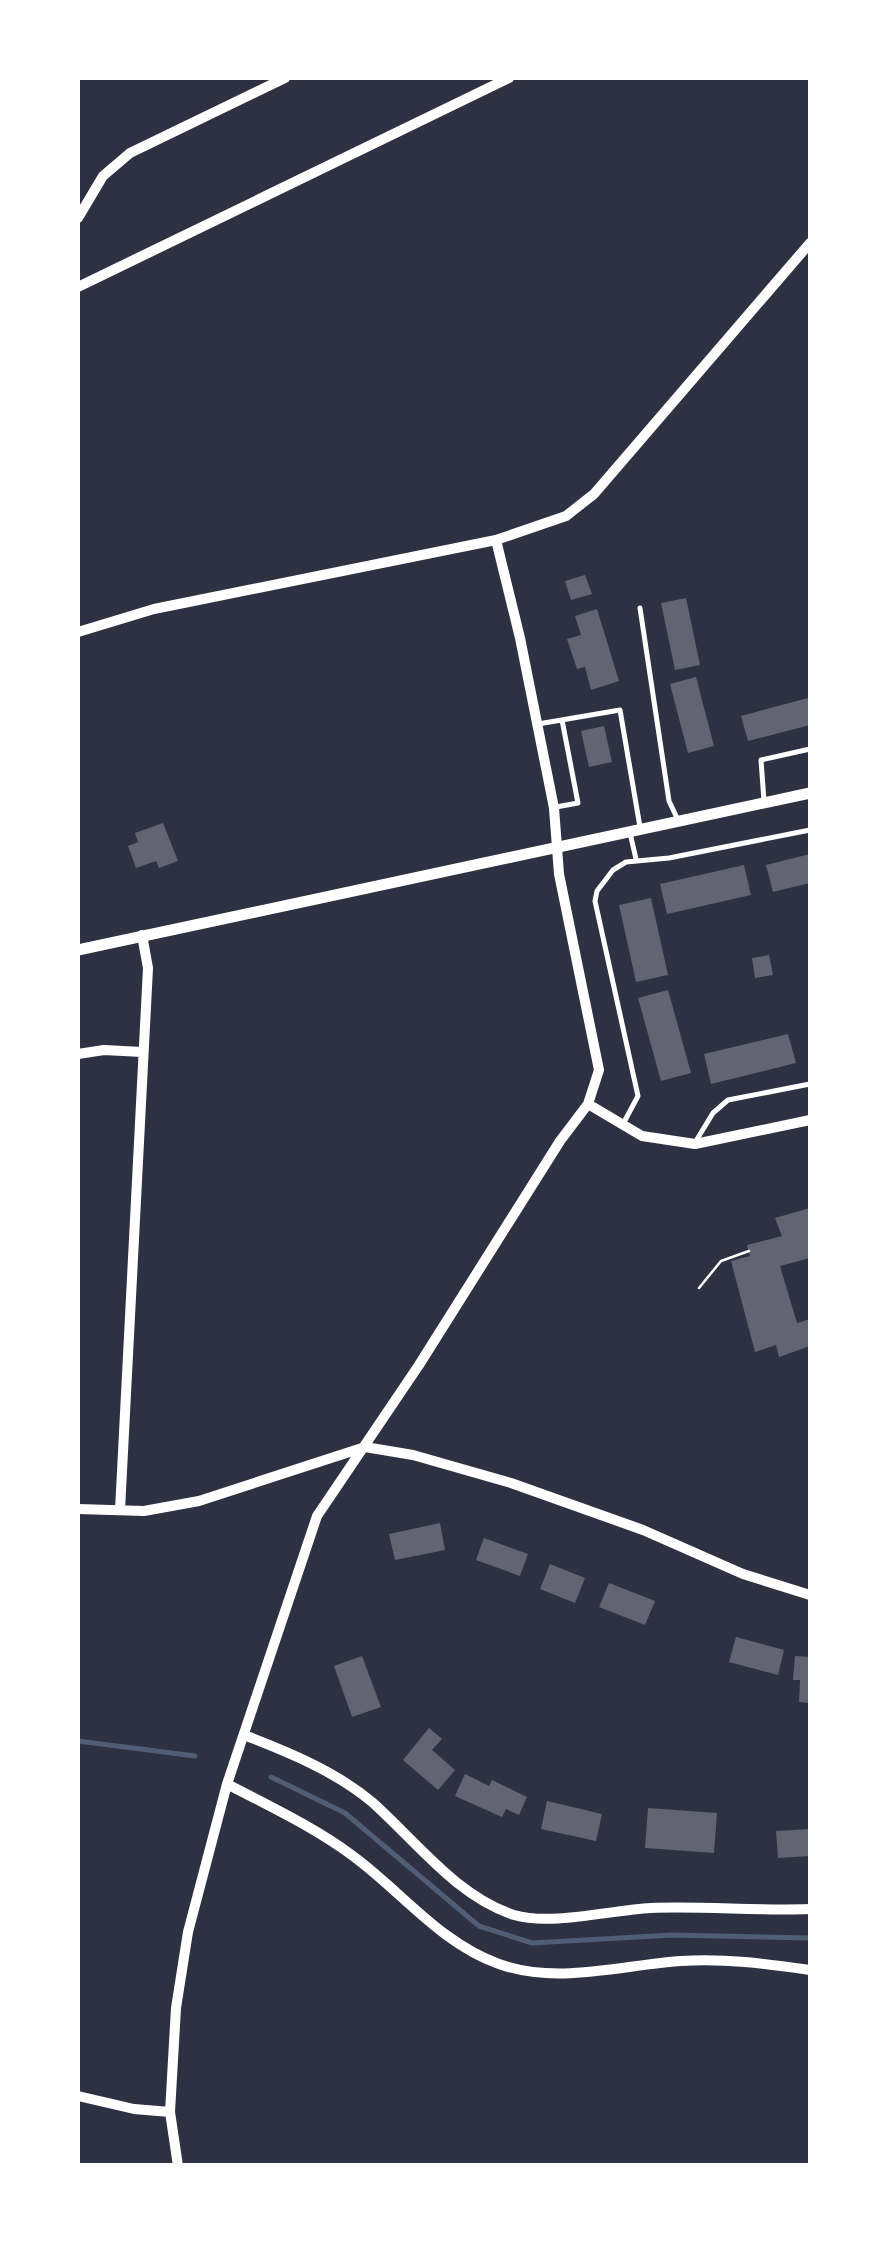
<svg xmlns="http://www.w3.org/2000/svg" width="888" height="2243" font-family="Karla,sans-serif">
  <rect width="100%" height="100%" fill="#2d3142"/>
  <g fill="none" stroke-linecap="round" stroke-linejoin="round">
    <path stroke="#4f5d75" stroke-width="5" d="M78,1741L195,1756
      M271,1777L345,1813L479,1926L532,1943L672,1935L810,1938"/>
  </g>
  <path fill="#626471" d="M585,575L592,594L571,600L565,581Z
    M686,598L700,665L675,670L661,603Z
    M597,609L619,681L591,690L585,667L577,669L567,639L581,635L575,616Z
    M696,677L714,746L688,753L670,684Z
    M808,698L810,725L748,741L741,716Z
    M604,726L612,762L589,767L581,731Z
    M163,823L178,861L159,868L156,861L136,868L128,846L138,842L135,833Z
    M810,854V883L773,892L766,865Z
    M744,865L751,895L667,914L660,884Z
    M651,898L668,975L636,982L619,905Z
    M769,955L773,975L755,978L752,958Z
    M668,990L691,1073L661,1081L638,998Z
    M788,1034L796,1063L711,1084L704,1054Z
    M810,1208V1258L780,1266L797,1323L810,1319V1346L779,1357L776,1345L755,1352L731,1261L750,1256L747,1245L782,1236L775,1218Z
    M440,1523L445,1550L395,1560L389,1534Z
    M484,1538L528,1554L520,1576L476,1560Z
    M550,1564L585,1578L575,1603L540,1589Z
    M609,1583L655,1601L645,1625L599,1607Z
    M736,1637L784,1650L778,1675L729,1662Z
    M362,1656L381,1707L352,1717L334,1666Z
    M795,1656L810,1657V1703L799,1702L800,1680H793Z
    M429,1728L442,1739L432,1750L455,1770L438,1790L403,1760Z
    M465,1774L489,1786L492,1780L527,1797L519,1815L506,1809L502,1817L455,1796Z
    M547,1801L602,1814L596,1841L541,1829Z
    M648,1808L717,1813L714,1853L645,1848Z
    M810,1829V1856L778,1858L776,1831Z"/>
  <g fill="none" stroke-linecap="round" stroke-linejoin="round">
    <path stroke="#fff" stroke-width="2.5" d="M699,1288L721,1261L749,1251"/>
    <path stroke="#fff" stroke-width="5" d="M640,608L669,801L678,820
      M538,724L620,710L640,827
      M764,801L761,760L810,749
      M556,807L578,803L562,720
      M630,833L636,859
      M623,1124L638,1096L595,901L597,891L613,870L626,862L669,858L810,830
      M696,1141L713,1113L728,1100L810,1084"/>
    <path stroke="#fff" stroke-width="10" d="M78,218L103,176L130,153L285,78
      M78,287L509,78
      M78,632L154,609L496,540L566,516L594,494L810,243
      M78,1054L104,1050L142,1052
      M588,1104L642,1136L695,1144L810,1120
      M78,1509L144,1511L199,1501L365,1447L413,1455L511,1483L643,1530L743,1574L810,1595
      M120,1510L148,968L142,935
      M244,1735C288,1752 335,1771 372,1802C416,1841 456,1896 514,1915C552,1926 611,1910 651,1908C704,1906 757,1911 810,1909
      M227,1784C269,1806 314,1827 353,1856C402,1892 440,1943 499,1964C557,1985 622,1965 681,1961C725,1958 767,1964 810,1970
      M78,2096L134,2109L170,2112
      M178,2166L170,2112L176,2008L188,1932L227,1784L317,1516L419,1365L560,1141L588,1104L599,1070L559,874L554,808L520,638L496,540"/>
    <path stroke="#fff" stroke-width="11" d="M78,950L810,793"/>
  </g>
  <rect width="888" height="2243" fill="none" stroke="#ffffff" stroke-width="160"/>
</svg>
